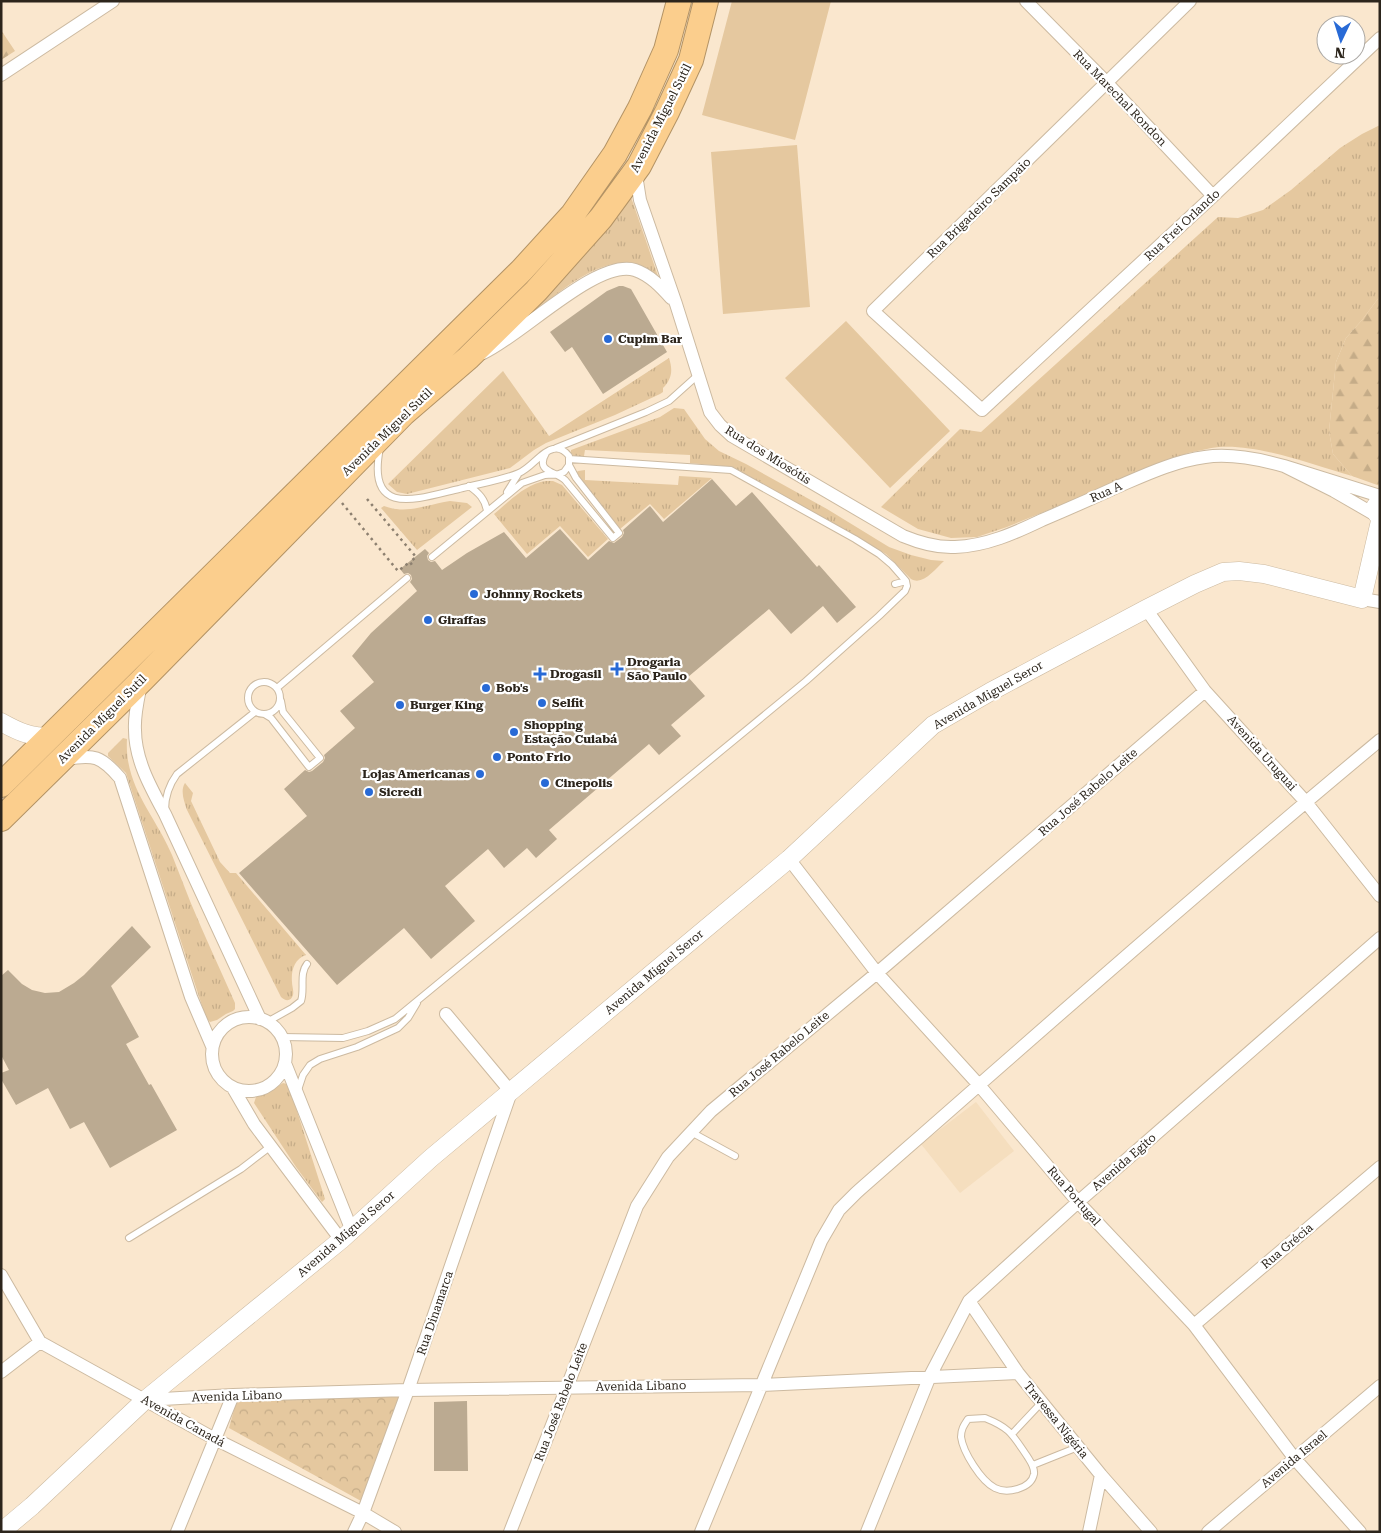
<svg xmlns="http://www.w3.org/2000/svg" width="1381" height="1533" font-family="'Roboto Serif',serif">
  <defs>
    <pattern id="grass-tufts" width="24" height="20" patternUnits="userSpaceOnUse" patternTransform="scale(1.25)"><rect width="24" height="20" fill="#e5c89f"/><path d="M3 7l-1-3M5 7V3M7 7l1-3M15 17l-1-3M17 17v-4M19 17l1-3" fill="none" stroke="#c5ac88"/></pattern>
    <pattern id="forest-firs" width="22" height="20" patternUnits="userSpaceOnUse" patternTransform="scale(1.25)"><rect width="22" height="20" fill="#e5c89f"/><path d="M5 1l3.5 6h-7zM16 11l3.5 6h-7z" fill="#c5ac88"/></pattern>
    <pattern id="park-crowns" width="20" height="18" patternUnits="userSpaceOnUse" patternTransform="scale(1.25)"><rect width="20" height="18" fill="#e5c89f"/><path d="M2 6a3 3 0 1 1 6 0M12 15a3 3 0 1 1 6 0" fill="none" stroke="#c5ac88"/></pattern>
  </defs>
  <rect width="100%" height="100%" fill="#fae7ce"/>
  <path fill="#f5debe" d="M976,1102L1014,1151L960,1193L921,1144Z"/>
  <path fill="url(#grass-tufts)" d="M1380,125V296L1362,320L1346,338L1336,362L1329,431L1333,454L1352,476C1313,465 1259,444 1219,447C1209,448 1198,451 1188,453L1007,527L977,537L951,538L918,529L881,507L960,429L981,432L1218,217L1238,218L1263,210L1291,190L1340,148L1362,134Z
    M631,197L658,276C650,271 642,265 633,264C594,256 547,303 519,325L516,322L558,284L592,247Z
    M669,358C673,370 672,379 663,388V392L660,394L615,415L546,443L534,450L510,468L407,494L397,492L388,484L503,371L549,436Z
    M674,408L684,409L705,439L719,451L746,464L827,509L889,547L911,555L931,560L944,561C935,569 923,586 911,579L886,554L733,467L690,463V455L585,450L584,456H574L571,453V450L660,417Z
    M585,470V480L678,485L679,476L712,478L664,519L650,504L620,529L576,473L578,471Z
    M546,481H553L562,485L608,539L588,557L560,526L527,554L494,514C510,501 525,484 546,481Z
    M450,501L467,503L472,507L417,550L381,508L384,506C407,515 428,504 450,501Z
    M123,738L127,739C124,786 155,815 172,855C178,870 184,886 190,901C204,935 220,969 235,1003V1009L233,1011L226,1014L217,1020L210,1022L206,1018L126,773L108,756V753Z
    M185,783L193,793L191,801L220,862L230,873H236L306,955C294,959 291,971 292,982C292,986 294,991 293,995C291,1002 285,1001 281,997L187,810C184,801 180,791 185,783Z
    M283,1083L287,1084L290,1089L325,1199L322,1202L296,1167L254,1103L256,1097L272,1090Z"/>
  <path fill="url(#forest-firs)" d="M1,30L15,51L1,60Z
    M1380,296V486L1352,476L1333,454L1329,431L1336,362L1346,338L1362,320Z"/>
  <path fill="url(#park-crowns)" d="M401,1396L361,1501L229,1428L237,1399Z"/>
  <path fill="#e5c89f" d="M732,1H831L795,140L702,115Z
    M797,145L810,307L723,314L711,152Z
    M846,321L950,431L890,488L785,378Z"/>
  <path fill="#bbaa91" d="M619,286H623L631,289L667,352L603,394L572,347L565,352L550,332L607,291Z
    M712,479L736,506L752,492L817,567L819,565L856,607L837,623L823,606L791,634L769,609L688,677L705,696L671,725L681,736L659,755L649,744L549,830L557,839L536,858L527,848L504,868L488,849L445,886L475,921L431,959L404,928L337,985L239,873L307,816L284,789L305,770L309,772L312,771L323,762L325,758L324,755L355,728L340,711L374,682L352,656L371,633L417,591L410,582L412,579L411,575L408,573L404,574L400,569L425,549L429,553L427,556L428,560L431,562L435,561L442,570L467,553L504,532L526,558L560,529L588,560L609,541L614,543L622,537L624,533L623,530L650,506L663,522Z
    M132,926L151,947L111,986L139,1037L126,1044L149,1085L151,1084L177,1130L110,1168L84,1122L70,1129L48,1088L16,1105L1,1079V1073L9,1070L1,1055V976L8,970L22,984L32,990L45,993L59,992L74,983L84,975Z
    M467,1401L468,1471H434V1402Z"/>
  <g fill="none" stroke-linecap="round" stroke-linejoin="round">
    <defs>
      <path id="lane" d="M380,448C366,518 417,499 459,489C477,484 503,480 519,473C531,468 542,451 553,449C560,447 565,451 569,456V465L564,472L559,474L545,475L522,483L432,557
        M556,448L646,412L669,401L698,375
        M546,453C535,472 555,471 565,480L613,538L619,533L576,478L569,465
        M469,486C479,493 485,499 487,511
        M507,492L519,473
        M895,584L906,581
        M248 698a16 16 0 1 1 32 0a16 16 0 1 1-32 0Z
        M277,688L407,578
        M266,715L271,718L309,767L320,758L283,712L281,701
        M165,810C165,797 169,785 177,774L255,712
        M267,1022L292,1008L301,1001C305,989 299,974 307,964
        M282,1037L343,1038L368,1031L395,1019L806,681L879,616L905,591L907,586L906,581L892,565L879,554L855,539L731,470L569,459
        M298,1090L303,1075L310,1065L320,1059L357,1047L398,1028L408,1018L417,1003
        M691,1132L735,1156
        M129,1238L241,1169L271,1146
        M985,1418C1010,1428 1012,1434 1027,1456C1030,1461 1035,1467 1034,1474C1031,1489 1007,1494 995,1488C981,1481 963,1452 961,1437C961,1429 964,1425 968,1419Z
        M1012,1434L1042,1402
        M1033,1465L1078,1447"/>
      <path id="street" d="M1026,1L1107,83L1213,196
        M1190,1L873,311L982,410L1213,196L1380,38
        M1,75L113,1
        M639,171L637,181L640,200L676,304L710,412L720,425L732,436L903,536C920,543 937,548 955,547C986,546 1015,533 1042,520C1068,509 1093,498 1119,486C1147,474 1175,461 1205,457C1231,453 1259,459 1284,466
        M483,353C521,336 597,258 635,270C650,275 661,287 671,298
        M1379,517L1334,491L1284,466L1380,496
        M1362,599L1380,602
        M1146,609L1205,691L1305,801L1380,896
        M141,684C138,699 134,715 135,730C135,760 151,788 165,814L260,1019
        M66,759C94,754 101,756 120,778L191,997L212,1046
        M789,859L877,973L979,1085L1078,1202L1194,1325L1295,1459L1360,1532
        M212 1054a37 37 0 1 1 74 0a37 37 0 1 1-74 0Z
        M285,1063L352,1231
        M233,1088L254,1124L341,1240
        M1,1275L40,1342L215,1439L363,1513L395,1532
        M969,1301L1018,1373L1101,1475L1151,1532
        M1194,1325L1380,1167
        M1,1372L40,1342
        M145,1400L233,1395L408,1390L760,1385L1018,1373
        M177,1532L233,1395
        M354,1532L363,1513L408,1390L511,1092L446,1014
        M510,1532L567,1387L637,1206L668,1157L711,1111L877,973L1205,691
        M701,1532L821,1241L839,1210L856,1193C1029,1041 1202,888 1380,740
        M867,1532L930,1376L969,1301L1078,1202L1380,938
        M1089,1532L1101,1475
        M1208,1532L1380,1386"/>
      <path id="secondary" d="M1380,500L1375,507L1377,514L1380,518
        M1,722C19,732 30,737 51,737
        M1,1532L32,1506L145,1400L341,1240L431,1158L789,859L933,725L990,692L1146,609L1195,584L1223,572L1239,571L1264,574L1362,599L1380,521"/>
      <path id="highway" d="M1,785L522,270L573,214L615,154L640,108L666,50L679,1
        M1,819L142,680L403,414L468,358L536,291L601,218L639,166L667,112L691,60L706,1"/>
    </defs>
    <use href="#lane" stroke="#ccbaa1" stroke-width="8"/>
    <use href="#street" stroke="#ccbaa1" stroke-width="14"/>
    <use href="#secondary" stroke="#ccbaa1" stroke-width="19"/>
    <use href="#highway" stroke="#b39365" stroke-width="26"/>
    <path stroke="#8d8070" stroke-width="2.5" stroke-dasharray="2.5 4" stroke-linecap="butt" d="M367,499L416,557L410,562L412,565
      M342,503L398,571L410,562"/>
    <use href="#lane" stroke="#fff" stroke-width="6"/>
    <use href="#street" stroke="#fff" stroke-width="12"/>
    <use href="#secondary" stroke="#fff" stroke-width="18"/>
    <use href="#highway" stroke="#fbce8d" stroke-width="24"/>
  </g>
  <g fill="#286ad6" stroke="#fff" stroke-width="2">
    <circle cx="608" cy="339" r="5"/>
    <circle cx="474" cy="594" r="5"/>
    <circle cx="428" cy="620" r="5"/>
    <path d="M614.5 661.5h5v5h5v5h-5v5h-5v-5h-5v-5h5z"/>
    <path d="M537.5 666.5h5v5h5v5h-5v5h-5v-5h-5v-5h5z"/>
    <circle cx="486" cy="688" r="5"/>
    <circle cx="542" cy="703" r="5"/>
    <circle cx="400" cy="705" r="5"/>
    <circle cx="514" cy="732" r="5"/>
    <circle cx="497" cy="757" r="5"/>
    <circle cx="480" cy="774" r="5"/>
    <circle cx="545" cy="783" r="5"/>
    <circle cx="369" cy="792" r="5"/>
  </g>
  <g text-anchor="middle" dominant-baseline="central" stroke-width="4.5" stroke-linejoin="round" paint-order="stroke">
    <g font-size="12" fill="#2c251c" stroke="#fff">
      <text transform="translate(1120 98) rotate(46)">Rua Marechal Rondon</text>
      <text transform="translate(661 118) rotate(-63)">Avenida Miguel Sutil</text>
      <text transform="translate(979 208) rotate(-44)">Rua Brigadeiro Sampaio</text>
      <text transform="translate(1182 225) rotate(-43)">Rua Frei Orlando</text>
      <text transform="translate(387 432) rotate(-44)">Avenida Miguel Sutil</text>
      <text transform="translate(768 455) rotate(32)">Rua dos Miosótis</text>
      <text transform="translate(1106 492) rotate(-24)">Rua A</text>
      <text transform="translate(988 695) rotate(-30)">Avenida Miguel Seror</text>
      <text transform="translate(102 719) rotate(-45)">Avenida Miguel Sutil</text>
      <text transform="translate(1262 753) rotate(48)">Avenida Uruguai</text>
      <text transform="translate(1088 792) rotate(-41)">Rua José Rabelo Leite</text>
      <text transform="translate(654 972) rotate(-40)">Avenida Miguel Seror</text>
      <text transform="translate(779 1054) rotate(-40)">Rua José Rabelo Leite</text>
      <text transform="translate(1124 1162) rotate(-41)">Avenida Egito</text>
      <text transform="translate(1074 1196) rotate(49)">Rua Portugal</text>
      <text transform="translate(346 1234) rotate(-41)">Avenida Miguel Seror</text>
      <text transform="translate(1287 1246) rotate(-40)">Rua Grécia</text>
      <text transform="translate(435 1313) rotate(-71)">Rua Dinamarca</text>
      <text transform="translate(641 1386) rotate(-1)">Avenida Libano</text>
      <text transform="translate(237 1396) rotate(-2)">Avenida Libano</text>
      <text transform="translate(561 1402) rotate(-69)">Rua José Rabelo Leite</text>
      <text transform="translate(1056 1420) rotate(51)">Travessa Nigéria</text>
      <text transform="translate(183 1421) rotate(29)">Avenida Canadá</text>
      <text transform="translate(1294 1459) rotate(-40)">Avenida Israel</text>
    </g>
    <g font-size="12" font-weight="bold" fill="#2c251c" stroke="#fff" text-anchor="start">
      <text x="618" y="339">Cupim Bar</text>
      <text x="484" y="594">Johnny Rockets</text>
      <text x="438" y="620">Giraffas</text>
      <text x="627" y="662">Drogaria<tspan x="627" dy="14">São Paulo</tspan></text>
      <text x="550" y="674">Drogasil</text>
      <text x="496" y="688">Bob's</text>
      <text x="552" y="703">Selfit</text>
      <text x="410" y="705">Burger King</text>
      <text x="524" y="725">Shopping<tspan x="524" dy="14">Estação Cuiabá</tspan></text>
      <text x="507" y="757">Ponto Frio</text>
      <text x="470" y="774" text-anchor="end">Lojas Americanas</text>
      <text x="555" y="783">Cinepolis</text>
      <text x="379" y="792">Sicredi</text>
    </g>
  </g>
  <rect width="1381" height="1533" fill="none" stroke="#2c251c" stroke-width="5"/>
  <g transform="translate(1341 40) rotate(184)"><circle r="24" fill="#ffffff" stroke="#aba8a4"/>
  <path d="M0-4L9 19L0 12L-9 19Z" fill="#286ad6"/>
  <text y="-8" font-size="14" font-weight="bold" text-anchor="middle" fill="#2c251c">N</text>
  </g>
</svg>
